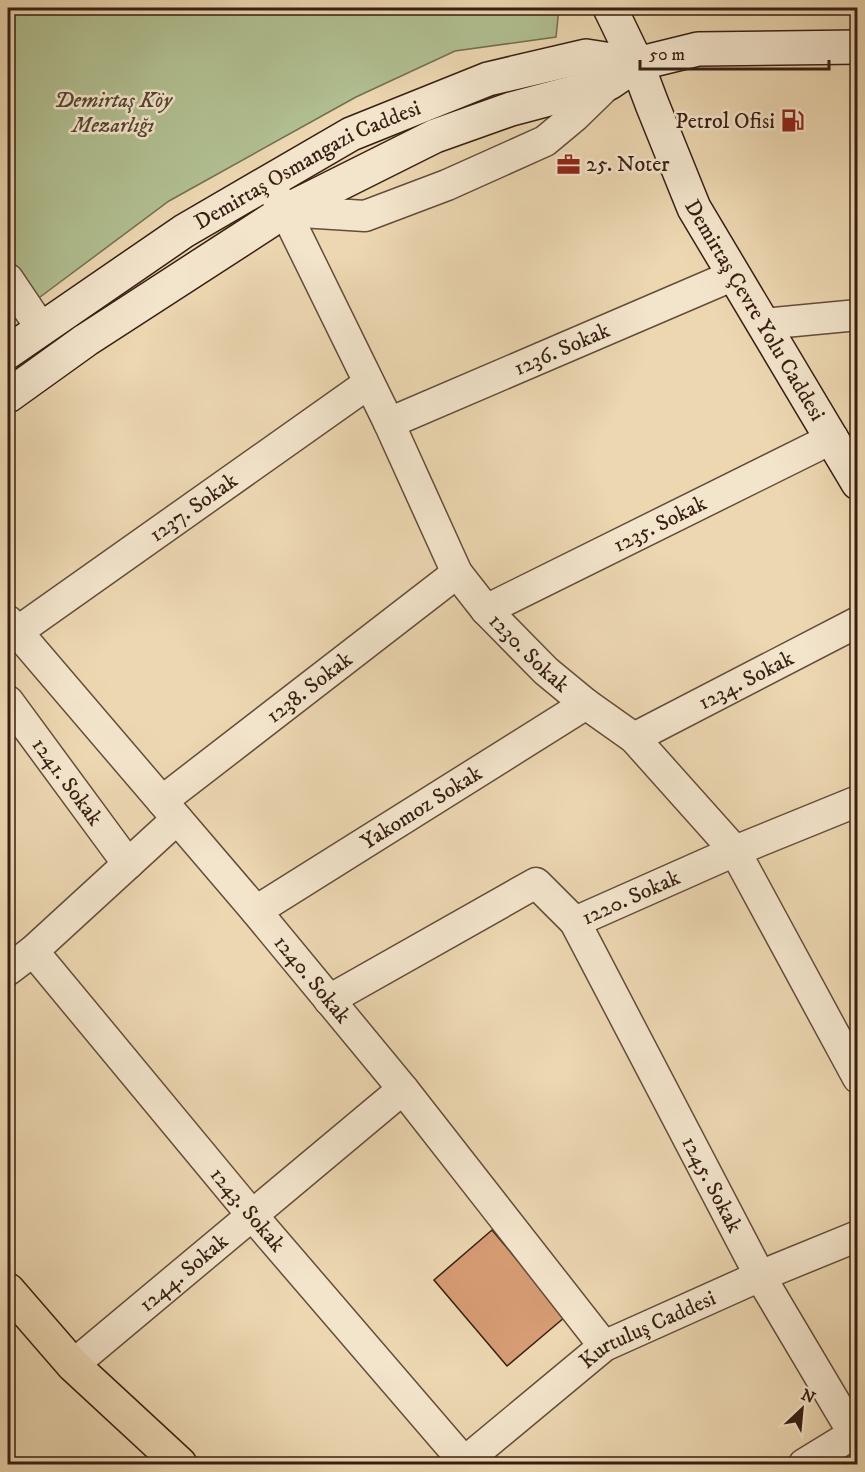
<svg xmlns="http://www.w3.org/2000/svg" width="865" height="1472" font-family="'IM FELL DW Pica',serif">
  <rect width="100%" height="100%" fill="#ecd7b1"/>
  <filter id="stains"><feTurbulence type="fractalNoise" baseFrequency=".00333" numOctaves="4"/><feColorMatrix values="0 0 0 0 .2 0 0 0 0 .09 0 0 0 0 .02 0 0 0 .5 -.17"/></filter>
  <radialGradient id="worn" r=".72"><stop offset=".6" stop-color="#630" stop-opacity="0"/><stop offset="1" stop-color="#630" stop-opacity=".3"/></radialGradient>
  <path fill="#b1bf91" stroke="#746f52" stroke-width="1.5" d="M8,8H559L556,37L455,51L356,97L169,201L36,300L8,257Z"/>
  <path fill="#d69c73" stroke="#371f13" stroke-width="1.5" d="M492,1230L565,1317L507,1366L434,1280Z"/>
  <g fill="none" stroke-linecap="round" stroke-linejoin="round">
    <defs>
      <g id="minor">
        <path id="s1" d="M273,191L285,211L389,423L457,573L486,610L546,671L586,704L634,738L735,851L858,1078"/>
        <path d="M285,211L365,216L447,185L545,141L575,116L609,83"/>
        <path d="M8,279L41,328"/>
        <path d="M763,324L858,315"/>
        <path id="s2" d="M389,423L734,275"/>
        <path id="s3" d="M486,610L833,438"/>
        <path id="s4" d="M8,621L256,911L403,1089L604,1346"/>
        <path id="s5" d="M17,632L369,383"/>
        <path id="s6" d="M8,701L128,864"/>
        <path id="s7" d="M634,738L858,622"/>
        <path id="s8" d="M162,801L457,573"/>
        <path id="s9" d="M256,911L586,704"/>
        <path id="s10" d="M575,922L760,1276L858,1441"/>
        <path id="s11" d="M33,951L251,1214L466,1464"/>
        <path d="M8,970L33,951L177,819"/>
        <path id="s12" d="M329,1000L536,883L575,922L735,851L858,801"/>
        <path id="s13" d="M73,1365L403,1089"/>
        <path id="s14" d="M462,1464L604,1346L760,1276L858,1236"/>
        <path d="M804,1464L853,1434"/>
      </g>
      <g id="secondary">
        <path id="s15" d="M610,8L637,64L652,104L694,208L858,483"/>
        <path id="s16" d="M8,352L184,231L351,134L488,79L586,56L637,64"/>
        <path d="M8,396L86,340L285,211L435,136L511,109L609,83L637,64L698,49L858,47"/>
      </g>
      <path id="primary" d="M8,1290L73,1365L180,1464"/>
    </defs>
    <use href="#minor" stroke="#644d3a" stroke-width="33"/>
    <use href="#secondary" stroke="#371f13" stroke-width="36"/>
    <use href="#primary" stroke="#371f13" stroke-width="36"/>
    <use href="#minor" stroke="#f3e5cc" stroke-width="30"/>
    <use href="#secondary" stroke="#f3e5cc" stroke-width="33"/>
    <use href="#primary" stroke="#ecd7b1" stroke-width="33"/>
  </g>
  <defs>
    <symbol id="fuel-bare" viewBox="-9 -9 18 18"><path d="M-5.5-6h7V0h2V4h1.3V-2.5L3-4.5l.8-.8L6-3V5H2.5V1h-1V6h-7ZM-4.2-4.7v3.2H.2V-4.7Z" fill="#8f2418" stroke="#f3e5cc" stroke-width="2.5" paint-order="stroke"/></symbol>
    <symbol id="office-bare" viewBox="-9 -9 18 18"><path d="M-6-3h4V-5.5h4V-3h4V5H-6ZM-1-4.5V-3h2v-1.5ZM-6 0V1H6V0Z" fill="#8f2418" stroke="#f3e5cc" stroke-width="2.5" paint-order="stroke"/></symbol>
  </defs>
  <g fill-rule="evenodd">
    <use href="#fuel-bare" x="776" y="104" width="33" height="33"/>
    <use href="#office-bare" x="552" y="148" width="33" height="33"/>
  </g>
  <g text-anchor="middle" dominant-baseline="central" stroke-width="5" stroke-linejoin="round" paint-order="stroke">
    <g font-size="22" font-style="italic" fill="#564732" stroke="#f3e5cc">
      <text x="113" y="100">Demirtaş Köy<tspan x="113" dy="25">Mezarlığı</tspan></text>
    </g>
    <g font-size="22" fill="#371f13" stroke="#f3e5cc" text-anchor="end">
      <text x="775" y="121">Petrol Ofisi</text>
      <text x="586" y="164" text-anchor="start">25. Noter</text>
    </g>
    <g font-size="22" fill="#371f13" stroke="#f3e5cc">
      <text stroke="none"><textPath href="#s16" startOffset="354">Demirtaş Osmangazi Caddesi</textPath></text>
      <text stroke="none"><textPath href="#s15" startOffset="336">Demirtaş Çevre Yolu Caddesi</textPath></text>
      <text stroke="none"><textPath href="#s2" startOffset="188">1236. Sokak</textPath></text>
      <text stroke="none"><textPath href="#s5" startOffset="216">1237. Sokak</textPath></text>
      <text stroke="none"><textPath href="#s3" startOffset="194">1235. Sokak</textPath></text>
      <text stroke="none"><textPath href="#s1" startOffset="532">1230. Sokak</textPath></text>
      <text stroke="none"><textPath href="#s7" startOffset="126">1234. Sokak</textPath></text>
      <text stroke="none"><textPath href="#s8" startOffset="186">1238. Sokak</textPath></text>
      <text stroke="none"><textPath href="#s6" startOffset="100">1241. Sokak</textPath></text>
      <text stroke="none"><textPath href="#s9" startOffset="195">Yakomoz Sokak</textPath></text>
      <text stroke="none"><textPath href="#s12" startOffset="354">1220. Sokak</textPath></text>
      <text stroke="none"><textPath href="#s4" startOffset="470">1240. Sokak</textPath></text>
      <text stroke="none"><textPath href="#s10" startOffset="296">1245. Sokak</textPath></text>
      <text stroke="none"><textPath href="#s11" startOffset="336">1243. Sokak</textPath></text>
      <text stroke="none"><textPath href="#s13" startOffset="144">1244. Sokak</textPath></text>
      <text stroke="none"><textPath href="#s14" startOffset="231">Kurtuluş Caddesi</textPath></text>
    </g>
  </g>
  <rect width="865" height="1472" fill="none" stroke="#ecd7b1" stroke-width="30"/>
  <rect x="9" y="9" width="847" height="1454" fill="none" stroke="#371f13" stroke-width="3"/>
  <rect x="15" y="15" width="835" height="1442" fill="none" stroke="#371f13" stroke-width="1.5"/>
  <g transform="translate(802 1409) rotate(26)" stroke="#f3e5cc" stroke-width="4.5" paint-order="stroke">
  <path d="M0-4.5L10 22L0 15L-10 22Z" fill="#371f13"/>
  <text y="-9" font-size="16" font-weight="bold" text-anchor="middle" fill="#371f13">N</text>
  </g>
  <path d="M640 60v9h189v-9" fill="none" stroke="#371f13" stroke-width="3"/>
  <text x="649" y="60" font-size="18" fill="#371f13" stroke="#f3e5cc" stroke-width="4.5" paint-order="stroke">50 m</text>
  <rect width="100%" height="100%" filter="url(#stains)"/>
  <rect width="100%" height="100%" fill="url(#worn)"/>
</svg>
